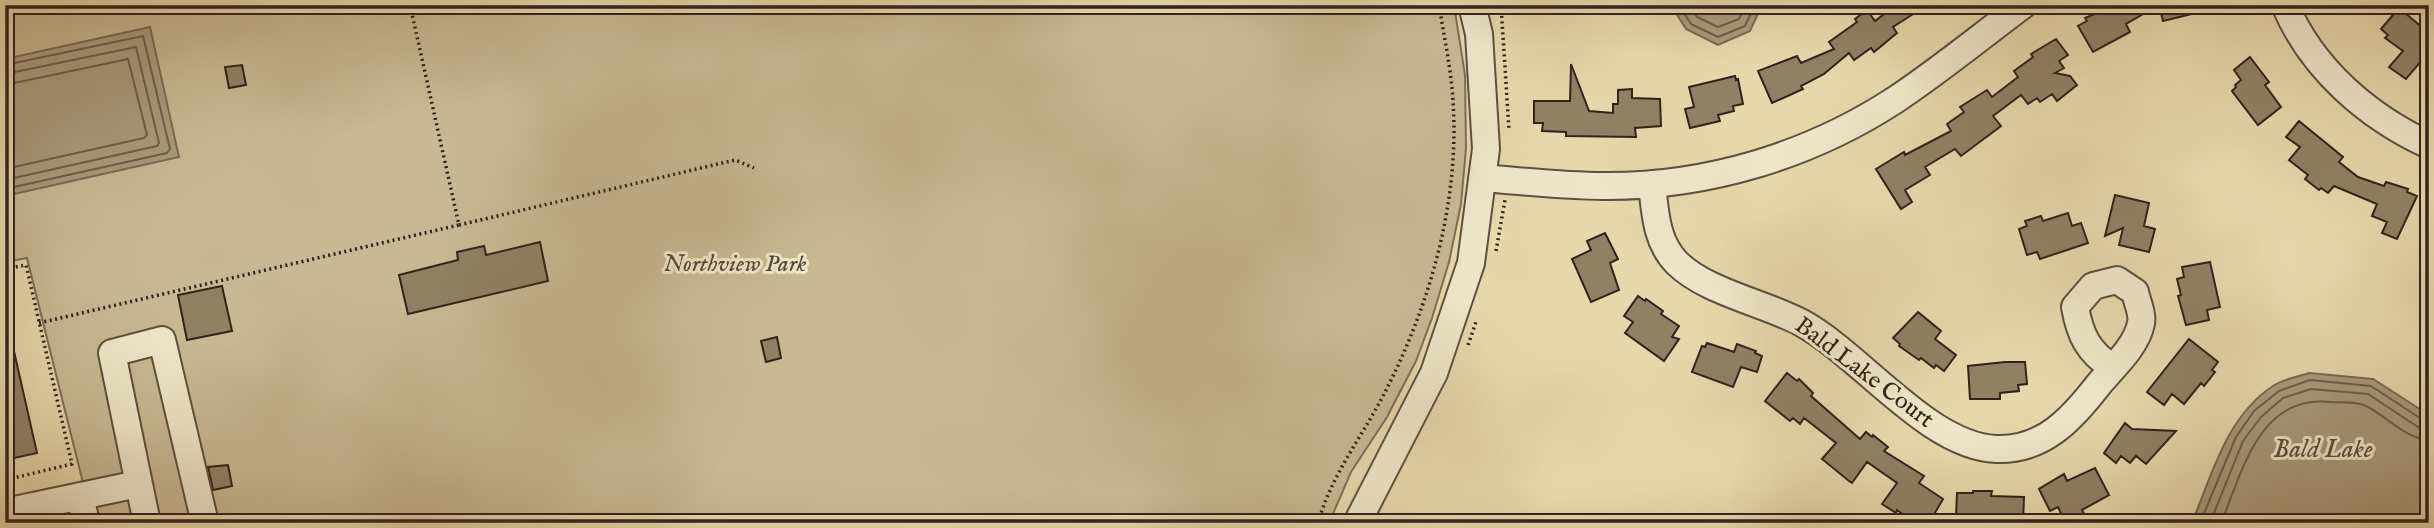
<svg xmlns="http://www.w3.org/2000/svg" width="2434" height="528" font-family="'IM FELL English',serif">
  <rect width="100%" height="100%" fill="#e7d8ac"/>
  <filter id="stains"><feTurbulence type="fractalNoise" baseFrequency=".00286" numOctaves="4"/><feColorMatrix values="0 0 0 0 .2 0 0 0 0 .09 0 0 0 0 .02 0 0 0 .5 -.17"/></filter>
  <radialGradient id="worn" r=".72"><stop offset=".6" stop-color="#630" stop-opacity="0"/><stop offset="1" stop-color="#630" stop-opacity=".3"/></radialGradient>
  <path fill="#c8b993" stroke="#7c6e56" stroke-width="2" d="M5,5H1454L1465,75L1466,148L1461,204L1449,262L1432,318L1416,361L1387,417L1351,472L1329,523H93L27,258L5,262Z"/>
  <path fill="#a99a7a" stroke="#796a53" stroke-width="2" d="M1671,5H1762L1750,31L1718,45L1686,29Z
    M150,27L179,157L5,196V59Z
    M2309,373L2373,379L2429,415V523H2192C2212,474 2227,416 2273,386C2283,379 2297,377 2309,373Z"/>
  <g fill="none" stroke-linecap="round" stroke-linejoin="round">
    <path stroke="#6d5e4a" stroke-width="2" d="M1679,5L1691,24L1718,37L1745,26L1755,5
      M1689,5L1697,17L1718,27L1739,19L1746,5
      M5,65L143,36L170,149L167,153L5,189
      M5,74L136,47L159,143L157,146L5,180
      M5,85L128,59L147,135L144,138L5,169
      M2200,523L2236,437L2254,411L2279,391L2310,380L2371,386L2423,420L2429,421
      M2210,523L2243,441L2261,417L2283,398L2311,389L2368,394L2418,427L2429,430
      M2221,523C2243,470 2259,395 2330,402C2342,403 2358,401 2368,407C2387,417 2406,439 2429,440"/>
  </g>
  <path fill="#908165" stroke="#312319" stroke-width="2" d="M1896,5H1927L1893,27L1897,33L1874,52L1871,48L1854,60L1849,53L1824,74L1801,86L1803,89L1772,103L1758,71L1797,56L1801,63L1834,49L1829,42L1857,22L1855,19L1867,10L1875,21Z
    M2117,5H2203L2204,11L2163,21L2159,5L2126,24L2130,32L2093,52L2078,26L2087,21L2085,18Z
    M2399,8L2429,33V52L2406,79L2389,67L2403,51L2385,38L2388,35L2381,29Z
    M2056,39L2068,55L2059,61L2064,68L2055,73L2070,76L2077,85L2057,101L2052,94L2040,102L2037,98L2028,104L2021,95L1993,116L2001,126L1961,156L1955,149L1925,167L1930,175L1905,190L1912,202L1901,209L1876,169L1904,152L1905,155L1951,131L1947,124L1964,112L1960,107L1987,90L1992,97L2018,77L2014,71L2033,57L2031,54Z
    M2250,57L2269,82L2265,85L2281,107L2258,125L2232,91L2236,87L2235,85L2241,80L2234,70Z
    M1571,64L1589,111L1613,113V104H1618V90L1632,89V98L1660,99L1661,126L1635,128L1636,137L1566,136V132L1542,131L1543,123H1534V101H1570Z
    M242,65L246,85L229,88L225,67Z
    M1735,76L1736,80L1738,79L1743,104L1733,106L1734,111L1718,115L1720,121L1690,128L1685,109L1694,107L1689,87Z
    M2299,121L2343,157L2339,162L2358,177L2384,186L2386,182L2408,189L2407,192L2417,196L2397,239L2382,233L2387,222L2372,216L2377,204L2334,186L2328,193L2321,188L2319,190L2305,179L2308,175L2289,160L2300,147L2286,137Z
    M2115,195L2149,203L2144,226L2155,229L2149,252L2119,245L2123,228L2105,236Z
    M2068,213L2072,226L2081,223L2088,243L2040,259L2037,252L2027,255L2019,229L2027,226L2025,221L2041,216L2043,221Z
    M1605,233L1618,259L1610,263L1619,290L1591,302L1572,259L1591,250L1587,241Z
    M540,242L548,281L408,314L399,275L458,260L457,252L484,246L486,255Z
    M2210,262L2220,307L2207,310L2209,320L2186,325L2178,296L2181,295L2177,279L2184,277L2182,267Z
    M222,286L232,331L187,340L178,295Z
    M1638,296L1645,301L1646,299L1663,311L1661,314L1679,326L1672,337L1679,339L1664,361L1625,333L1633,322L1624,316Z
    M1918,312L1941,331L1935,339L1956,355L1944,371L1936,365L1934,368L1921,358L1919,360L1899,346L1900,344L1893,338Z
    M777,337L781,358L766,362L761,341Z
    M11,338L37,453L5,460V339Z
    M2189,339L2218,362L2212,370L2215,372L2204,386L2201,383L2184,404L2172,394L2164,405L2147,392Z
    M1707,343L1734,352L1737,344L1756,351L1755,353L1762,356L1757,372L1741,367L1733,387L1692,372L1702,346L1705,347Z
    M2005,362H2025L2027,384L2018,385L2019,391L2000,393V399H1970L1968,366Z
    M1787,373L1797,381L1799,379L1813,393L1811,396L1860,439L1866,432L1872,437L1873,435L1888,447L1884,451L1924,476L1919,483L1943,499L1929,523H1915L1897,510L1896,513L1882,504L1897,483L1867,462L1852,483L1849,481L1822,459L1836,443L1804,418L1800,424L1793,418L1790,421L1765,401Z
    M2125,423L2132,429L2176,431L2146,464L2136,456L2130,463L2121,456L2116,463L2104,453Z
    M228,465L232,486L213,490L208,467Z
    M2095,468L2109,495L2082,510L2089,523H2070L2067,517L2063,518L2058,507L2050,511L2039,489L2064,474L2067,481Z
    M1973,491H1992L1991,496L2024,497L2023,523H1969V517L1956,516L1957,493H1973Z"/>
  <g fill="none" stroke-linecap="round" stroke-linejoin="round">
    <defs>
      <path id="minor" d="M2285,5C2312,69 2368,117 2429,145
        M1482,178C1522,181 1563,186 1603,186C1706,187 1809,156 1895,100C1939,71 1980,37 2023,5
        M1652,184C1655,212 1656,242 1677,263C1706,292 1765,303 1802,323C1862,356 1928,446 1996,449C2043,451 2072,419 2099,384C2113,367 2137,346 2141,323C2143,315 2137,301 2135,292L2117,280L2093,286L2075,307C2080,335 2088,352 2113,368
        M80,496L86,523
        M5,512L138,484
        M147,523L112,353L162,340L205,523
        M1357,523L1434,373L1471,263L1486,149L1479,34L1472,5"/>
    </defs>
    <use href="#minor" stroke="#5e503e" stroke-width="30"/>
    <path stroke="#312319" stroke-width="3.5" stroke-dasharray="2 3.5" stroke-linecap="butt" d="M1501,5L1509,130
      M459,225L735,160L754,168
      M1496,251L1505,200
      M5,269L26,265L72,464L5,480
      M39,323L459,225L410,5
      M1468,345L1477,319
      M1318,523C1331,476 1361,438 1383,396C1433,300 1464,188 1451,79C1448,54 1443,30 1439,5"/>
    <use href="#minor" stroke="#efe6c9" stroke-width="26"/>
  </g>
  <g text-anchor="middle" dominant-baseline="central" stroke-width="6" stroke-linejoin="round" paint-order="stroke">
    <g font-size="24" font-style="italic" fill="#574838" stroke="#efe6c9">
      <text x="735" y="264">Northview Park</text>
    </g>
    <g font-size="24" fill="#312319" stroke="#efe6c9">
      <text transform="translate(1864 373) rotate(37)">Bald Lake Court</text>
    </g>
    <g font-size="26" font-style="italic" fill="#5b4d3b" stroke="#efe6c9">
      <text x="2323" y="449">Bald Lake</text>
    </g>
  </g>
  <rect width="2434" height="528" fill="none" stroke="#e7d8ac" stroke-width="28"/>
  <rect x="7" y="7" width="2420" height="514" fill="none" stroke="#312319" stroke-width="3.5"/>
  <rect x="14" y="14" width="2406" height="500" fill="none" stroke="#312319" stroke-width="2"/>
  <rect width="100%" height="100%" filter="url(#stains)"/>
  <rect width="100%" height="100%" fill="url(#worn)"/>
</svg>
